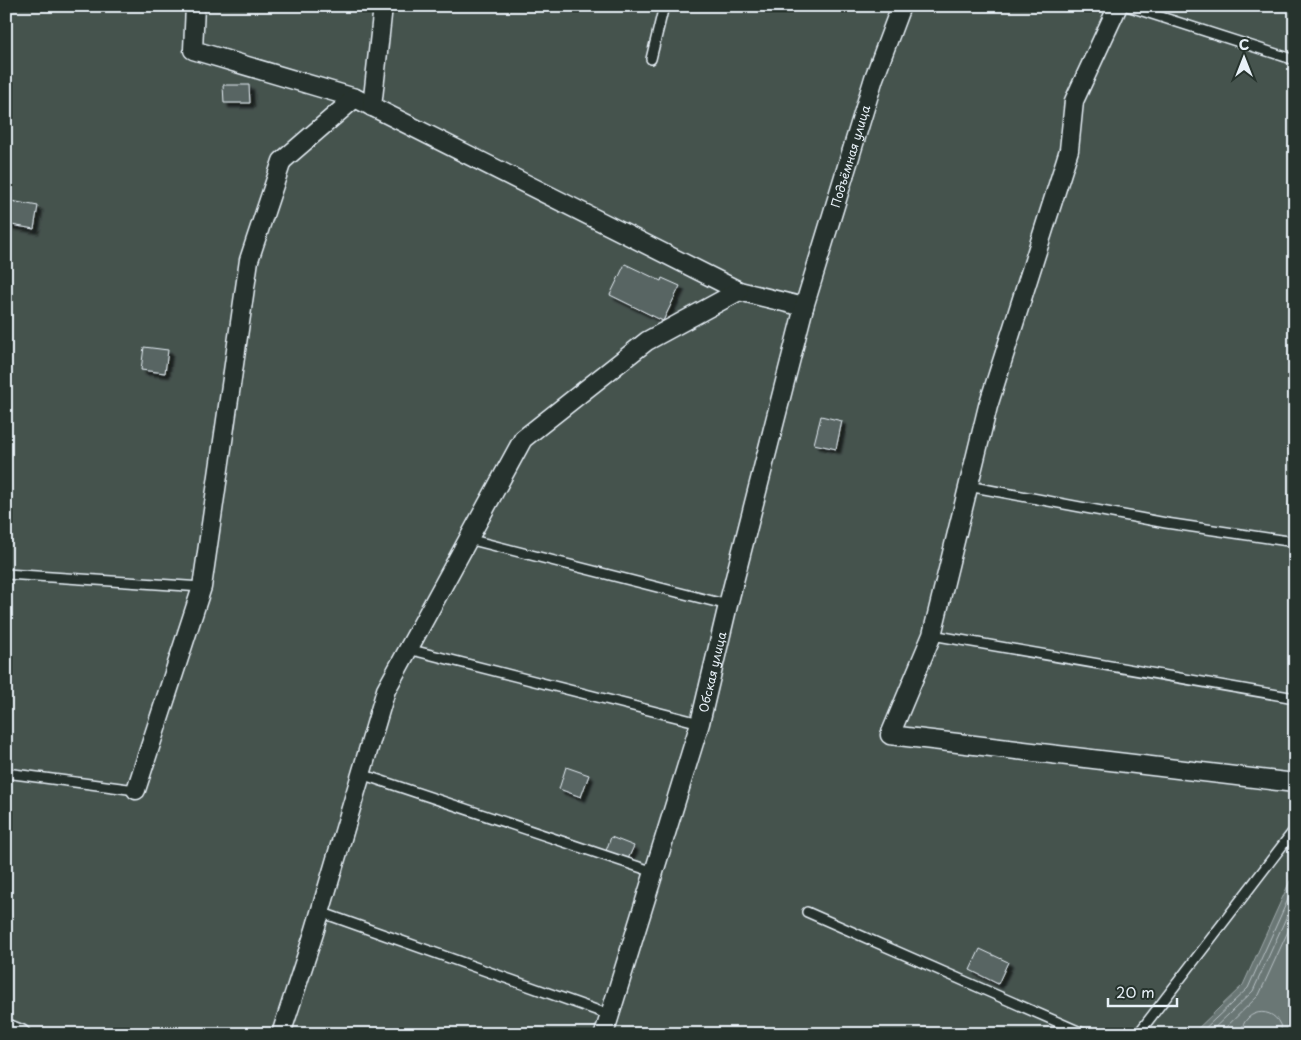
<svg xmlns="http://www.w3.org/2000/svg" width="1301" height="1040" font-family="'Playpen Sans',sans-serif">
  <defs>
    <filter id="shadow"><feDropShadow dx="4.5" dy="4.5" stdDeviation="1" flood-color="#0009"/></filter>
  </defs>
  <rect width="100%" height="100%" fill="#2e3b35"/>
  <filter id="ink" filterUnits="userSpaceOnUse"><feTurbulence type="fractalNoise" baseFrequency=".02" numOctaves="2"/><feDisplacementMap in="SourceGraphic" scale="10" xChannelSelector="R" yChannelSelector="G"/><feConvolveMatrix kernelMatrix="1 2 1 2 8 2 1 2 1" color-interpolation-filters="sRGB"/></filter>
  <g filter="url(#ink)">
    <path fill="#45524e" stroke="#96a2a3" d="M6,6H1295V1034H6Z"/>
    <path fill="#6b7775" stroke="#9da8a9" d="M1295,877V1034H1266L1262,1030L1258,1034H1192L1243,985L1290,881Z"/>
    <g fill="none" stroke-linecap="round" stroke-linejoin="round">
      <path stroke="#b6c0c4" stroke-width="1" d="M1199,1034L1248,988L1295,884
        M1208,1034L1253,991L1295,898
        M1219,1034L1259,995L1295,916
        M1241,1034C1243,1005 1281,1005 1282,1034"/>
    </g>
    <path fill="#596563" stroke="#e8f1f8" filter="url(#shadow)" d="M223,85H249L250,103H224Z
      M6,200L38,206L34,229L6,224Z
      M625,264L661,281L662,278L680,286L663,321L610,295Z
      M144,347L168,350L165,373L141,370Z
      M821,416L842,421L836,449L814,444Z
      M566,767L589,775L581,797L559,789Z
      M611,837L634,846L628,859L606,851Z
      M980,949L1008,962L998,984L970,970Z"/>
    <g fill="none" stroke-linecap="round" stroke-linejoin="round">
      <defs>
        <path id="service" d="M1127,6L1295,60
          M651,59L664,6
          M968,486L1166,523L1295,542
          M468,539L728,605
          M6,574L202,587
          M932,635L1295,698
          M408,649L700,723
          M6,773L136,790
          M361,774L654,872
          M320,912L610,1015
          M807,912L1085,1034
          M1138,1034L1295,829"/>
        <g id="minor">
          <path d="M195,6L193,50L355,98L739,291L804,307"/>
          <path d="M1118,6L1074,101L1069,150L988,406L932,635L890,735L1295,783"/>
          <path d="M372,107L383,6"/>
          <path d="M136,790L202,587L249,260L282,161L355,98"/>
          <path d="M6,1028L21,1034"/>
          <path d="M281,1034L314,933L386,690L523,439L647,341L739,291"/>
          <path id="s1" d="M604,1034L700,723L728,605L804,307L874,78L901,6"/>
        </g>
      </defs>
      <use href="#service" stroke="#e8f1f8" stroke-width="12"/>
      <use href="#minor" stroke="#e8f1f8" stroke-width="21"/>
      <use href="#service" stroke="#26332d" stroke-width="9"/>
      <use href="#minor" stroke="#26332d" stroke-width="18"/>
    </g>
  </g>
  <g text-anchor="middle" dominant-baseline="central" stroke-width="4" stroke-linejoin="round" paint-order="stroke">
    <g font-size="12" fill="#e8f1f8" stroke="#26332d">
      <text stroke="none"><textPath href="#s1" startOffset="912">Подъёмная улица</textPath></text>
      <text stroke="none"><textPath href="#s1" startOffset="378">Обская улица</textPath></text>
    </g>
  </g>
  <rect width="1301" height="1040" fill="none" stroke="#26332d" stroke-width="25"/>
  <rect x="12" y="12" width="1276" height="1015" fill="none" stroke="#e8f1f8" stroke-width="2" filter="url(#ink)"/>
  <g transform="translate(1244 58)" stroke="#26332d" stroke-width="4" paint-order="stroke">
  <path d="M0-4L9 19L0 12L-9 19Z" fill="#e8f1f8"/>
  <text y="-8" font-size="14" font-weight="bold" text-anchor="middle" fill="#e8f1f8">С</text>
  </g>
  <path d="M1108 998v8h69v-8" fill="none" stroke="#e8f1f8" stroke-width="2.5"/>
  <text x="1116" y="998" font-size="15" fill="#e8f1f8" stroke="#26332d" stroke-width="4" paint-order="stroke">20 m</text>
</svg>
